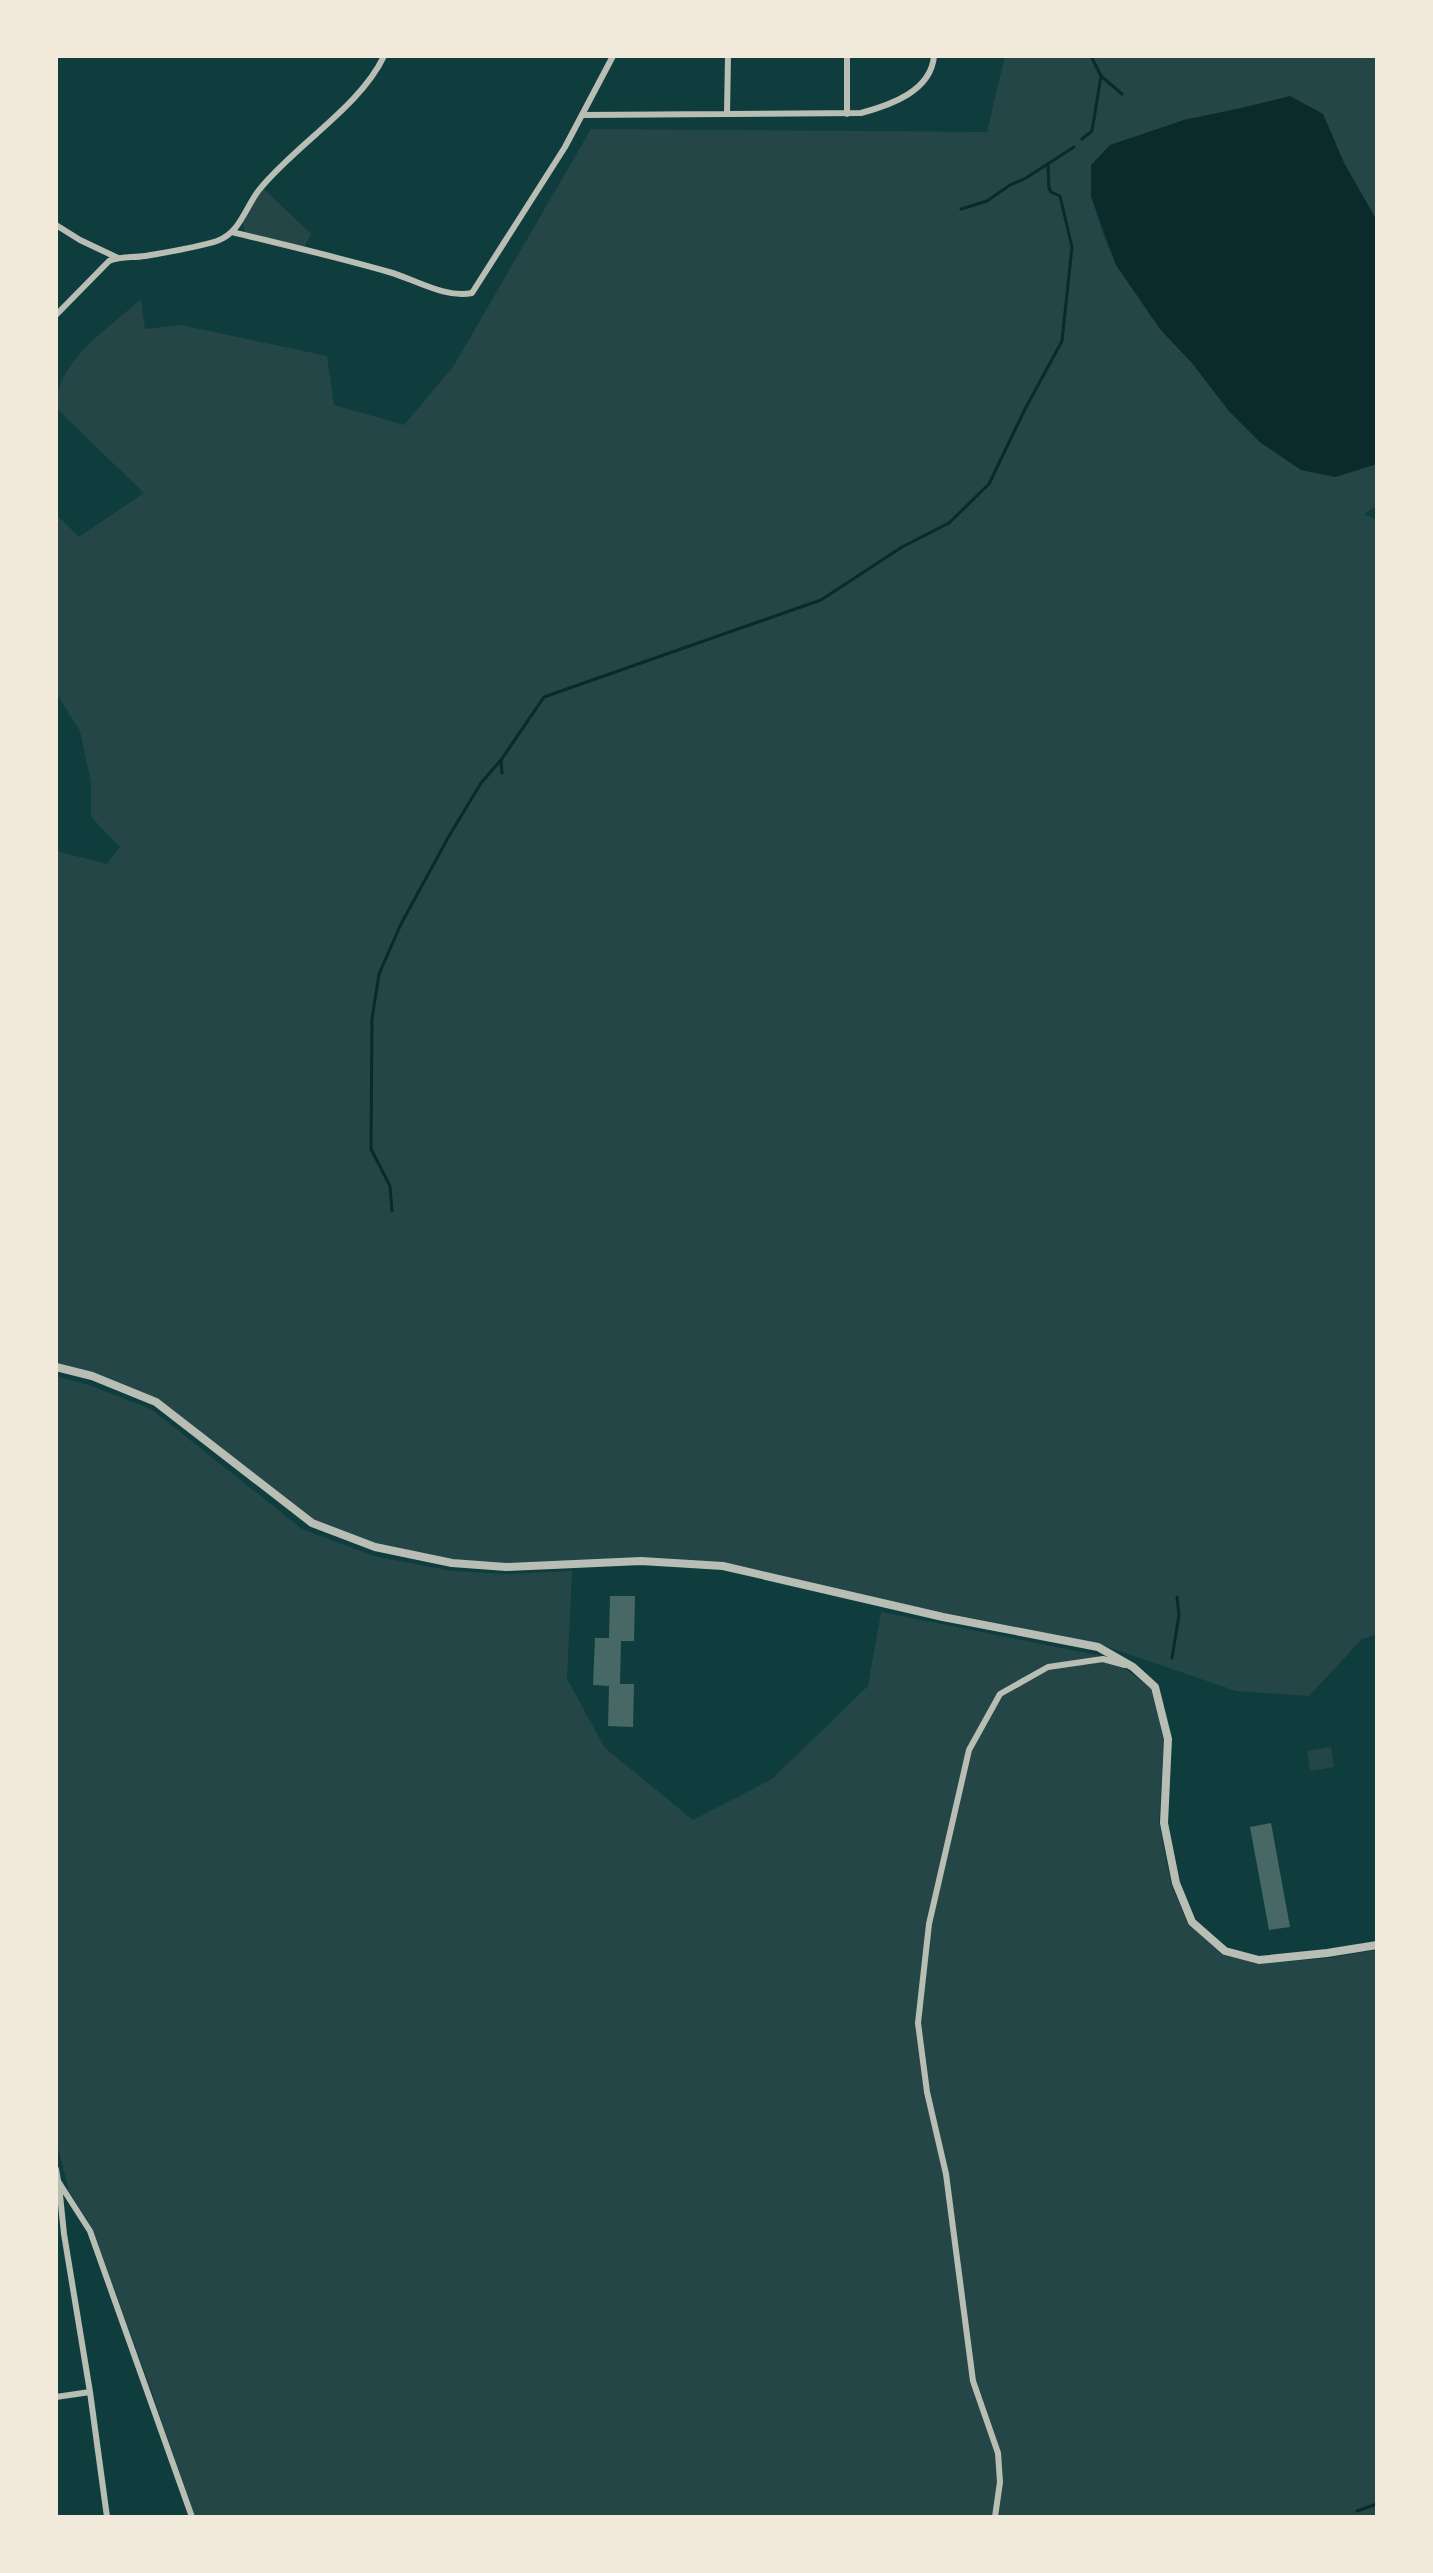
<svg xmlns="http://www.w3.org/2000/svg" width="1433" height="2573" font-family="Bitter,serif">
  <rect width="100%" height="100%" fill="#0f3d3e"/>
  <path fill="#244646" d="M1005,56H1377V221L1344,163L1323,114L1237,109L1184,120L1092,165L1091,196L1103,234L1116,265L1160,329L1192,363L1229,411L1261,443L1335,477L1377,464V506L1364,514L1377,520V1634L1362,1639L1309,1696L1236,1691L1099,1644L882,1600L723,1562L507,1564L453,1560L375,1543L313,1520L157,1399L56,1364V851L107,864L120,847L91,817V782L80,731L56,693V514L79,537L144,493L56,408C56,361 109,328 141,299L145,329L181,325L327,356L334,405L404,425L453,367L591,129L987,132Z
    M262,187L311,234L303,249L246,236L242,220Z
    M56,1376L89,1385L151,1409L302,1529L374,1556L452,1571L508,1574L572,1571L567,1679L605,1748L693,1820L772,1779L868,1686L881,1612L1112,1658L1151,1689L1164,1739L1159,1823L1171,1884L1188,1923L1222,1954L1260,1964L1329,1958L1377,1950V2517H195L148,2381L92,2228L69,2191L56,2140Z
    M1331,1747L1334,1767L1310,1771L1307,1751Z"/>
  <path fill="#0a2a2b" d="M1290,96L1323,114L1344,163L1377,221V464L1335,477L1301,470L1261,443L1229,411L1192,363L1160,329L1116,265L1091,196V165L1110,145L1184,120L1237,109Z"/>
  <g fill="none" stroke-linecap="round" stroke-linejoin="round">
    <path stroke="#0a2a2b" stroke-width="3" d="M1091,56L1101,76L1122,94
      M1082,139L1092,131L1101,76
      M961,209L987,201L1010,185L1026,178L1074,147
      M501,760L502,773
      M392,1211L390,1186L371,1149L372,1019L379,974L401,924L449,836L481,783L501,760L544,697L821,600L902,547L949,523L989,484L1025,409L1062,341L1072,247L1060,196L1051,192L1049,188L1048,165
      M1172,1658L1179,1615L1177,1597
      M1357,2511L1377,2504"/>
  </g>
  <path fill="#486865" d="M610,1596H635L634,1641H621L620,1684H634L633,1727L608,1726L609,1686L593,1685L595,1638H609Z
    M1271,1823L1290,1927L1269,1930L1250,1827Z"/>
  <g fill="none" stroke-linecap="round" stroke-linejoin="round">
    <path stroke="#b8beb3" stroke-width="6" d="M727,113L728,56
      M847,114V56
      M582,115L861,113C891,105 931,91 934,56
      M56,225L80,240L118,258
      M232,232C285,245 337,257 389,272C414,279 446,299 472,293L565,147L613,56
      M56,315L109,261C121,256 132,258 145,256C168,252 195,248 217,241C240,233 245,208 259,190C295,145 360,107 384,56
      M56,2169L58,2181L90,2231L192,2517
      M59,2185L64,2234L90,2392L107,2517
      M56,2397L90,2392
      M995,2517L1000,2482L998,2453L973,2381L946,2174L927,2092L918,2023L929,1924L969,1750L1000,1694L1048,1667L1103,1659L1125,1665"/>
    <path stroke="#b8beb3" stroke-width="8" d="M56,1367L92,1376L156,1402L312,1523L375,1547L452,1563L506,1567L641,1561L723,1566L943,1617L1098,1647L1133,1667L1155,1687L1168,1739L1164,1823L1176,1883L1192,1922L1225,1951L1259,1960L1327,1953L1377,1945"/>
  </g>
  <rect width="1433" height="2573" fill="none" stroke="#f1e9da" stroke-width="116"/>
</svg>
